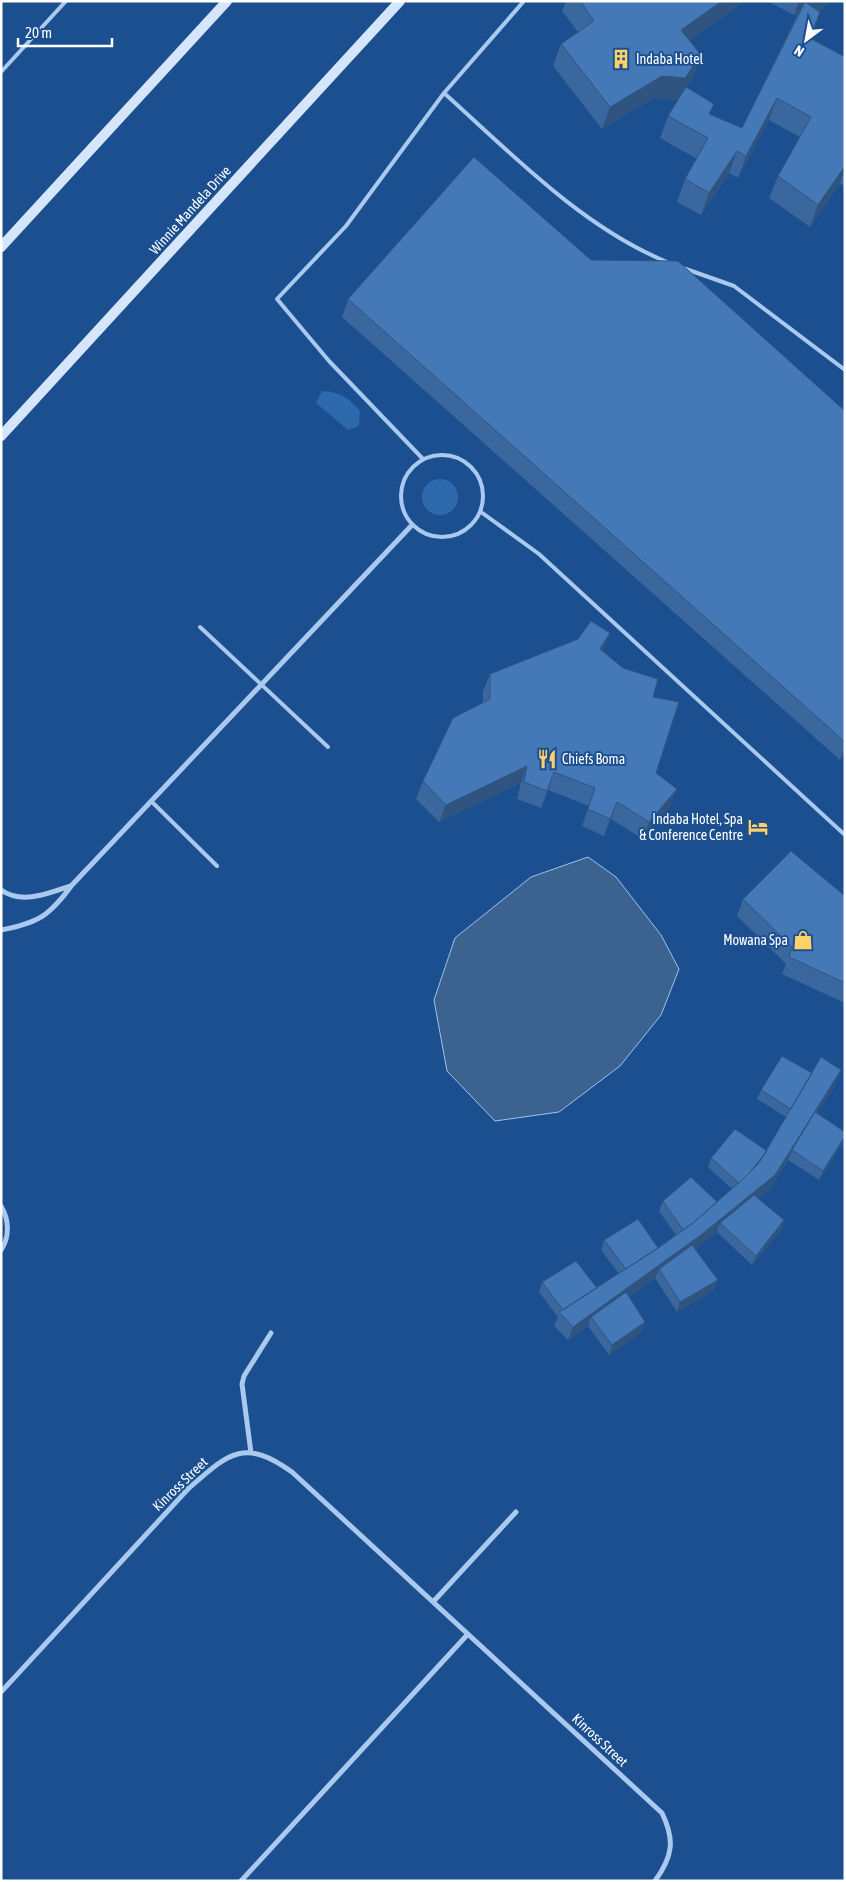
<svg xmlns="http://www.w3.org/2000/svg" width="846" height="1882" font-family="'Asap Condensed',sans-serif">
  <rect width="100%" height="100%" fill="#1b4f8f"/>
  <path fill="#2e69ad" d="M322,391C340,392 349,398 360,411L359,426L348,430L316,403Z
    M422 497a18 18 0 1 1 36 0a18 18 0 1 1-36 0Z"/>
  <path fill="#3c6290" stroke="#9cc4f0" d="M588,857L616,877L661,935L679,969L661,1015L620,1066L559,1112L495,1121L447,1071L434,1000L455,938L531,877Z"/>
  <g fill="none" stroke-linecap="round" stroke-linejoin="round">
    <path stroke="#a9c9ee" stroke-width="4" d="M1,72L66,1
      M444,93C512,154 582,227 667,262
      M683,268L734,286L845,370
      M401 496a41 41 0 1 1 82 0a41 41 0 1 1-82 0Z
      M423,459L329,361L277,299L346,226L444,93L524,1
      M481,512L539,554L845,835
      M200,627L328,747
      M151,801L217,866"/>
    <path stroke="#a9c9ee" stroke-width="5" d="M1,890C22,905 49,893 70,886
      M1,930C39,923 50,915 72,885L412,525
      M1,1206C9,1219 10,1237 1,1250
      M251,1453L242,1384L244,1376L271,1333
      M433,1602L516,1512
      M1,1692L188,1489C228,1454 243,1437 292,1472L662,1813C675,1840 673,1856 655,1881
      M241,1881L468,1634"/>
    <path stroke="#d6e6fa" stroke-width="10" d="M1,247L227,1
      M1,436L400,1"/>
  </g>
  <path fill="#3a679d" d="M566,1H745L689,41L701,55L693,78L686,87L710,114L742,128L798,14L794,15L767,1H829L823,9L817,10L810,38L845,57V187L840,183L810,227L769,198L778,176L800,137L769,120L738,178L729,173L701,215L677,202L685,179L697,159L660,138L668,116L681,95L677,100L654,98L602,129L553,66L561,44L578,32L562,11Z
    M591,260L845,411V754L840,760L342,317L348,299Z
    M604,650L603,651L653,697L656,773L670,807L643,839L611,819L604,836L582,826L589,806L548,790L541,808L517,799L521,783L439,822L416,799L423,781L483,702V691L490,674Z
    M845,896V1003L782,974L786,964L737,916L743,899Z
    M841,1070L836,1084L817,1113L845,1132V1137L843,1143L819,1180L788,1160L770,1189L758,1199L784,1220L781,1230L752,1265L717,1232L696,1249L714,1290L677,1312L655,1278L629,1297L642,1332L609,1355L588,1326L568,1340L554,1326L558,1317L539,1292L542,1282L597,1288L619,1274L601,1250L604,1240L658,1248L676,1235L659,1211L663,1201L717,1202L732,1189L708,1167L711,1158L767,1151L786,1117L757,1099L761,1090L812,1073Z"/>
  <path fill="#305480" d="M722,1H745L673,53L681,30Z
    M799,1H829L823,9L794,15Z
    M701,55L693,78L677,100L654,98L602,129L610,107L662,76Z
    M777,98L769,120L738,178L746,156Z
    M737,151L729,173L701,215L709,193Z
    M845,166V170L840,183L810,227L818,205Z
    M610,633L604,650L594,666L600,649Z
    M845,746V754L840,760Z
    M527,766L521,783L439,822L446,805Z
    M677,789L670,807L643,839L649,822Z
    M617,802L611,819L604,836L610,819Z
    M841,1070L836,1084L794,1151L792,1150L788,1160L770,1189L724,1226L720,1223L717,1232L696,1249L662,1273L659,1269L655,1278L595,1322L591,1317L588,1326L568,1340L573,1327L701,1235Z
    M845,1136L843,1143L819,1180L823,1171Z
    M784,1220L781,1230L752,1265L756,1256Z
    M718,1280L714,1290L677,1312L680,1302Z
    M645,1322L642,1332L609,1355L612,1345Z"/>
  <path fill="#4478b7" stroke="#305480" d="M580,1H722L681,30L701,55L685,78L662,76L610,107L561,44L594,21Z
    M805,2L820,12L810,38L845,57V166L818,205L778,176L811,117L777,98L746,156L737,151L709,193L685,179L708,138L668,116L686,87L714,104L709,114L742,128Z
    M474,157L591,260L678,261L845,411V742L348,299Z
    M591,621L610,633L600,649L623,668L658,679L653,697L679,702L656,773L677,789L649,822L617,802L610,819L588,809L595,788L554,772L547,791L524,782L527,766L446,805L423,781L453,718L490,699V674L578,639Z
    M791,851L845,896V983L789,957L792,947L743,899Z
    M782,1056L812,1073L791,1109L761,1090Z
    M821,1057L841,1070L775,1175L701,1235L573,1327L559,1312L661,1246L693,1223L742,1180L759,1163Z
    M815,1112L845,1132V1136L823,1171L792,1150Z
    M735,1129L767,1151L750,1172L739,1183L711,1158Z
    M691,1177L717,1202L693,1223L683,1230L663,1201Z
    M754,1195L784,1220L756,1256L720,1223Z
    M638,1219L658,1248L626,1269L604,1240Z
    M692,1245L718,1280L680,1302L659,1269Z
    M576,1261L597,1288L563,1310L542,1282Z
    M626,1292L645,1322L612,1345L591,1317Z"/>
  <defs>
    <symbol id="building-bare" viewBox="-9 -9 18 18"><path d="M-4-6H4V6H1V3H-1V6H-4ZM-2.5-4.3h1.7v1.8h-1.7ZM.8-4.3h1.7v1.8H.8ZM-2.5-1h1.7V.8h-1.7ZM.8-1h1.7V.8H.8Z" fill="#ffd166" stroke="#1b4f8f" stroke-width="2.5" paint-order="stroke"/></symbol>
    <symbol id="restaurant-bare" viewBox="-9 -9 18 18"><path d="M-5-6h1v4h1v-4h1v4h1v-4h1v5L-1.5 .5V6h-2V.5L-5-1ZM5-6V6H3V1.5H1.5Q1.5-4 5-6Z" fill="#ffd166" stroke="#1b4f8f" stroke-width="2.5" paint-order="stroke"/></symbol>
    <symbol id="hotel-bare" viewBox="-9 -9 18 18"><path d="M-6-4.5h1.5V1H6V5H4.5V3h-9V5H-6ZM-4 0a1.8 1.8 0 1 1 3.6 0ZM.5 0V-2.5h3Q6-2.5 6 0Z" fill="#ffd166" stroke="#1b4f8f" stroke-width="2.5" paint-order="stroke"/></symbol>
    <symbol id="shop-bare" viewBox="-9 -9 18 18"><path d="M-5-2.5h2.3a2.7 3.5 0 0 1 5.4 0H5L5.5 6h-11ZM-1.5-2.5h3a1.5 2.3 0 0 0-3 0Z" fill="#ffd166" stroke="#1b4f8f" stroke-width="2.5" paint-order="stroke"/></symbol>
  </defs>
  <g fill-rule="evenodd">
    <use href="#building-bare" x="607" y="45" width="28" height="28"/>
    <use href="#restaurant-bare" x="533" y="745" width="28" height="28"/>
    <use href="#hotel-bare" x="744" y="813" width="28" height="28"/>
    <use href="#shop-bare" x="789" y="926" width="28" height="28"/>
  </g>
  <g text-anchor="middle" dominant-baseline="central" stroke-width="4" stroke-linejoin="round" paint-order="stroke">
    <g font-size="14" fill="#fff" stroke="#1b4f8f" text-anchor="start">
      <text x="636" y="59">Indaba Hotel</text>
      <text x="562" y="759">Chiefs Boma</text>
      <text x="743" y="819" text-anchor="end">Indaba Hotel, Spa<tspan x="743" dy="16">&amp; Conference Centre</tspan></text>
      <text x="788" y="940" text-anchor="end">Mowana Spa</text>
    </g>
    <g font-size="14" fill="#fff" stroke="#1b4f8f">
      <text transform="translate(190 210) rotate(-48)">Winnie Mandela Drive</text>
      <text transform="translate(180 1484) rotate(-44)">Kinross Street</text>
      <text transform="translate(600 1740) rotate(43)">Kinross Street</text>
    </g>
  </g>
  <rect width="846" height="1882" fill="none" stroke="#ffffff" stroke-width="5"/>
  <g transform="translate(806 40) rotate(212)" stroke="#1b4f8f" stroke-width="4" paint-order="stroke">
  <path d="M0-4L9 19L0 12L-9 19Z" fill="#ffffff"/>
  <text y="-8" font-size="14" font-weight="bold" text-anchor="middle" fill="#ffffff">N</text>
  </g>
  <path d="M18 38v8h94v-8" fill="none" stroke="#ffffff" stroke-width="2.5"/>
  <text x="25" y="38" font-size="15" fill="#ffffff" stroke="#1b4f8f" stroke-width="4" paint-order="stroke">20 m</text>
</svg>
